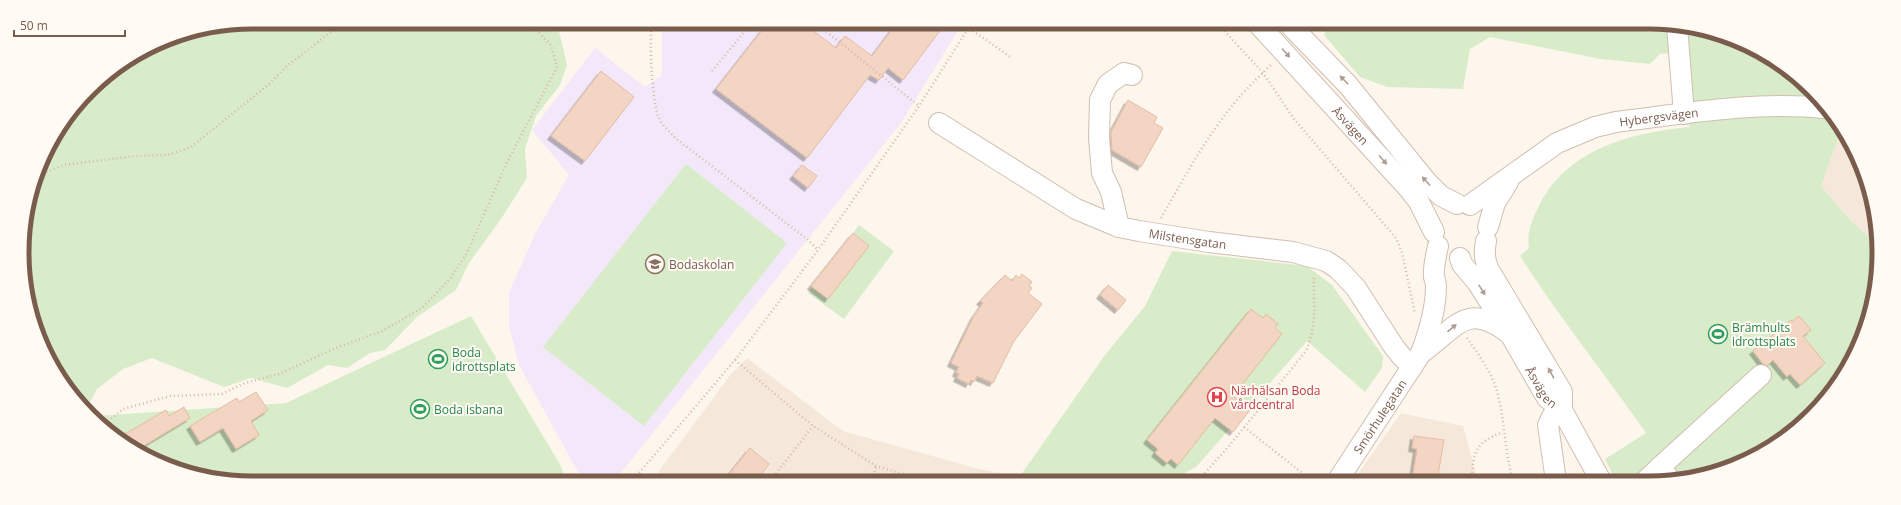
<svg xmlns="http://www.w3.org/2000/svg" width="1901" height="505" font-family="'Open Sans',sans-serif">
  <defs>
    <filter id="shadow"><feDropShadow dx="-3.5" dy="3.5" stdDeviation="0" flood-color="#0004"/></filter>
  </defs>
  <rect width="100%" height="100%" fill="#fdf6ec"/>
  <path fill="#f5e8da" d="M1842,128L1875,207V242L1852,222L1821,186Z
    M747,358L843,431L979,469L1040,480L653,479L731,374Z
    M1401,413L1463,426L1478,481H1353Z"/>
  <path fill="#f3e8fa" d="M662,23L962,24L901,123L616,479H587L579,474L519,365L509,326V293L535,234L569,175L532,130L595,48L645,87L662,75Z"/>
  <path fill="#d8ecc9" d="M253,22L557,23L567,65L560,85L536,116L525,149L527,178L501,219L469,263L456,290L417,317L385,350L370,353L347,368L328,365L287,388L251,378L224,387L152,358L123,369L97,389L87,408L69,393L30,312L23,237L46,150L100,79L164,39Z
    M1329,25L1693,26L1776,61L1840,124L1842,128L1821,186L1852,222L1875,242V297L1855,355L1811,416L1750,459L1678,481H1616L1605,459L1646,433C1605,374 1559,317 1520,256L1529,248C1527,232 1531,222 1538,208C1566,149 1630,133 1689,127L1685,52L1660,54L1650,64L1601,59L1490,37L1470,49L1463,89L1387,87L1360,77L1324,35Z
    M686,164L787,243L644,426L543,347Z
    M859,225L894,251L844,319L808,293Z
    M1172,251L1307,266L1332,285L1383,356L1382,368L1365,392L1307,341L1196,467L1172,480L1018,479L1105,355L1145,306Z
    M471,316L561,466L565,479H208L137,452L96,416L286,403Z"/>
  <path fill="#f3d5c3" stroke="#e6bba3" filter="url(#shadow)" d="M767,24H804L836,48L845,36L872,56L896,24H945L903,80L888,68L879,80L870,75L807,158L716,89Z
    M601,71L634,97L585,161L551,136Z
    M1128,100L1157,117L1154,123L1163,128L1141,167L1112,150L1111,132Z
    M802,165L817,176L808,188L793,176Z
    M853,233L869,246L828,299L811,286Z
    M1022,274L1032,282L1029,286L1032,288L1028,293L1042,304L1014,341L993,383L977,376L974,382L971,380L969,384L957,378L959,374L956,373L959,367L951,363L974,316L983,303L980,301L1005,275L1012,281L1016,275L1019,278Z
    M1108,285L1126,300L1118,310L1100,295Z
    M1251,309L1263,318L1266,314L1278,324L1275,328L1282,334L1233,396L1250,410L1233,432L1215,418L1178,465L1171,459L1167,463L1155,453L1158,449L1147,440Z
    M1799,316L1811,330L1803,336L1825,363L1800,385L1790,374L1787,377L1773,360L1767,366L1763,364L1753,351L1791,320L1792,321Z
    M256,392L268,410L251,421L259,435L236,449L223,428L200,442L190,426L237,398L239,402Z
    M184,407L190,418L135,451L120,437L166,410L169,416Z
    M1414,436L1444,440L1437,481H1412L1417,449L1412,448Z
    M750,448L769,464L757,480L725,479Z"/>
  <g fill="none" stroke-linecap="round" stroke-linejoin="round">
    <defs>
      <g id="minor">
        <path id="s1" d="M1259,25L1409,189L1419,202L1434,232"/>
        <path d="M1290,25L1348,85L1427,182L1441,196L1457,204"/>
        <path d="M1677,26L1684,114"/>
        <path id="s2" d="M939,123L1076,209L1119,227L1139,231L1209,242L1293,252L1326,261L1338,269L1356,288L1394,347L1403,358L1413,366"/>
        <path id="s3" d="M1470,205L1557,143L1595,127L1616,122C1682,114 1757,101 1823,108"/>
        <path d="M1119,227L1111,192L1102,173L1099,138L1100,100L1108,84L1124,73L1132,75"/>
        <path d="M1488,227L1495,203L1508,182"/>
        <path d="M1486,241C1484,252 1484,259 1489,270L1562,392V410"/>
        <path id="s4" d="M1460,258L1462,264L1477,282L1510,334L1547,398L1562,410L1601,481"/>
        <path d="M1421,353C1456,329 1465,301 1507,332"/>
        <path d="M1660,467L1761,375"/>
        <path id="s5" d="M1338,480L1421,353C1429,332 1436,309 1436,286C1436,283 1435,280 1434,277C1433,267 1436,256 1438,246"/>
        <path d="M1556,481L1548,425L1553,415L1562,410"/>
        <path d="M1645,481L1660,467L1671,481"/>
      </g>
    </defs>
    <use href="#minor" stroke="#d1beb0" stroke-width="22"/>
    <path stroke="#d9b8a5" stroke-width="2.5" stroke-dasharray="1 3" stroke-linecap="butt" d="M652,23C649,43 652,97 658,116C661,124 670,132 675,138L807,239L818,250
      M817,24L919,106
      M963,24L1012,58
      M1219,25L1263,73L1294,119L1396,238L1402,253L1415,313
      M712,71L751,24
      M39,175L64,165L135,156L167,155L191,147L268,85L286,67L332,31L367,22
      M1161,218C1182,182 1202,144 1228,111C1241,94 1256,79 1272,64
      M1467,338C1479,355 1493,374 1498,395C1505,423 1505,453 1513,481
      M735,360L813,426L876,466L913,477L942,480
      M105,424L123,409L170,396L222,394L245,383L279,374L336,348L382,331L422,308L450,279L467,253L507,162L557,67L551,45L533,27L525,23
      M1244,427L1311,480
      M634,479L735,360L818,250L919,106L971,24
      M771,480L813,426
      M873,480L876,466
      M1195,480L1203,475L1229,446L1306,351C1318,320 1313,307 1314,276
      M1471,481C1475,450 1473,444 1503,432"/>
    <use href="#minor" stroke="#fff" stroke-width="20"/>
  </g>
  <defs><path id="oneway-solid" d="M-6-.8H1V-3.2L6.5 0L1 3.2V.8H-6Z"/></defs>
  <g fill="#af9d94">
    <use href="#oneway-solid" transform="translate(1286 53) rotate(48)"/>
    <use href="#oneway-solid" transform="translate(1344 80) rotate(-134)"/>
    <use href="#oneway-solid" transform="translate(1383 160) rotate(48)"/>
    <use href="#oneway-solid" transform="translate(1426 181) rotate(-132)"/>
    <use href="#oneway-solid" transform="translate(1482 290) rotate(58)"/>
    <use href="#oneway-solid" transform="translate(1452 328) rotate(-41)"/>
    <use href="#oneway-solid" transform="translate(1551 373) rotate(-119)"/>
  </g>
  <defs>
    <symbol id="school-ring" viewBox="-11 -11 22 22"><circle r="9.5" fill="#fffaf3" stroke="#8d6e63" stroke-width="1.5"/><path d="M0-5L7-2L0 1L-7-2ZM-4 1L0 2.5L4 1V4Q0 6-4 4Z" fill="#8d6e63"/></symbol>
    <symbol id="stadium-ring" viewBox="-11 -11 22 22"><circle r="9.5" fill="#fffaf3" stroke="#2e9e5b" stroke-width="1.5"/><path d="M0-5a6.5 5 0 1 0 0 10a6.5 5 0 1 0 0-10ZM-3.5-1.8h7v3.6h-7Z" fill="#2e9e5b"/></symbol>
    <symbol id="hospital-ring" viewBox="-11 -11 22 22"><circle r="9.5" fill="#fffaf3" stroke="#e0444e" stroke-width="1.5"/><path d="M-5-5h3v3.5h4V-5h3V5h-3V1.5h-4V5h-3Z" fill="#e0444e"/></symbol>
  </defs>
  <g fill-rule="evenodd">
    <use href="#school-ring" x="644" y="253" width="22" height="22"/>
    <use href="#stadium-ring" x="1707" y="323" width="22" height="22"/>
    <use href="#stadium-ring" x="427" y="348" width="22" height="22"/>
    <use href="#hospital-ring" x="1206" y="386" width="22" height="22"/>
    <use href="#stadium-ring" x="409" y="398" width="22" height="22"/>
  </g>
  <g text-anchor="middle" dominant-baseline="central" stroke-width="4" stroke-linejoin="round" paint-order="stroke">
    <g font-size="12" fill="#7a5c4d" stroke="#fffaf3">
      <text stroke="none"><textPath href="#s3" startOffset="213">Hybergsvägen</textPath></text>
      <text stroke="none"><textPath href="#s1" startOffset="136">Åsvägen</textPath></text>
      <text stroke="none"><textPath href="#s2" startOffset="278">Milstensgatan</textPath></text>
      <text stroke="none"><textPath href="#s4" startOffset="153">Åsvägen</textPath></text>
      <text stroke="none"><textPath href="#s5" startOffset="76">Smörhulegatan</textPath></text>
    </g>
    <g font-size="12" fill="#785e54" stroke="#fffaf3" text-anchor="start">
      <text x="669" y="264">Bodaskolan</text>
    </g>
    <g font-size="12" fill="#27864d" stroke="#fffaf3" text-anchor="start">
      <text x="1732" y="327">Brämhults<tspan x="1732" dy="14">idrottsplats</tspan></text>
      <text x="452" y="352">Boda<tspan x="452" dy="14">idrottsplats</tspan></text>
      <text x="434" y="409">Boda isbana</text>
    </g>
    <g font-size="12" fill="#be3a42" stroke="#fffaf3" text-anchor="start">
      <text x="1231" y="390">Närhälsan Boda<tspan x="1231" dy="14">vårdcentral</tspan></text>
    </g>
  </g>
  <path d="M0 0H1901V505H0ZM252 29H1649A223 223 0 0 1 1872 252V253A223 223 0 0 1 1649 476H252A223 223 0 0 1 29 253V252A223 223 0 0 1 252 29Z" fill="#fffaf3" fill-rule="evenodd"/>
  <path fill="none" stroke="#7a5c4d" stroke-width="5" d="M252 29H1649A223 223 0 0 1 1872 252V253A223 223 0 0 1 1649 476H252A223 223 0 0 1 29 253V252A223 223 0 0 1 252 29Z"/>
  <path d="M14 30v6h111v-6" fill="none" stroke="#7a5c4d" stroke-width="2"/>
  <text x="20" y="30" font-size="12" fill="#7a5c4d" stroke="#fffaf3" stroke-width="3" paint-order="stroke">50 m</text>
</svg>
